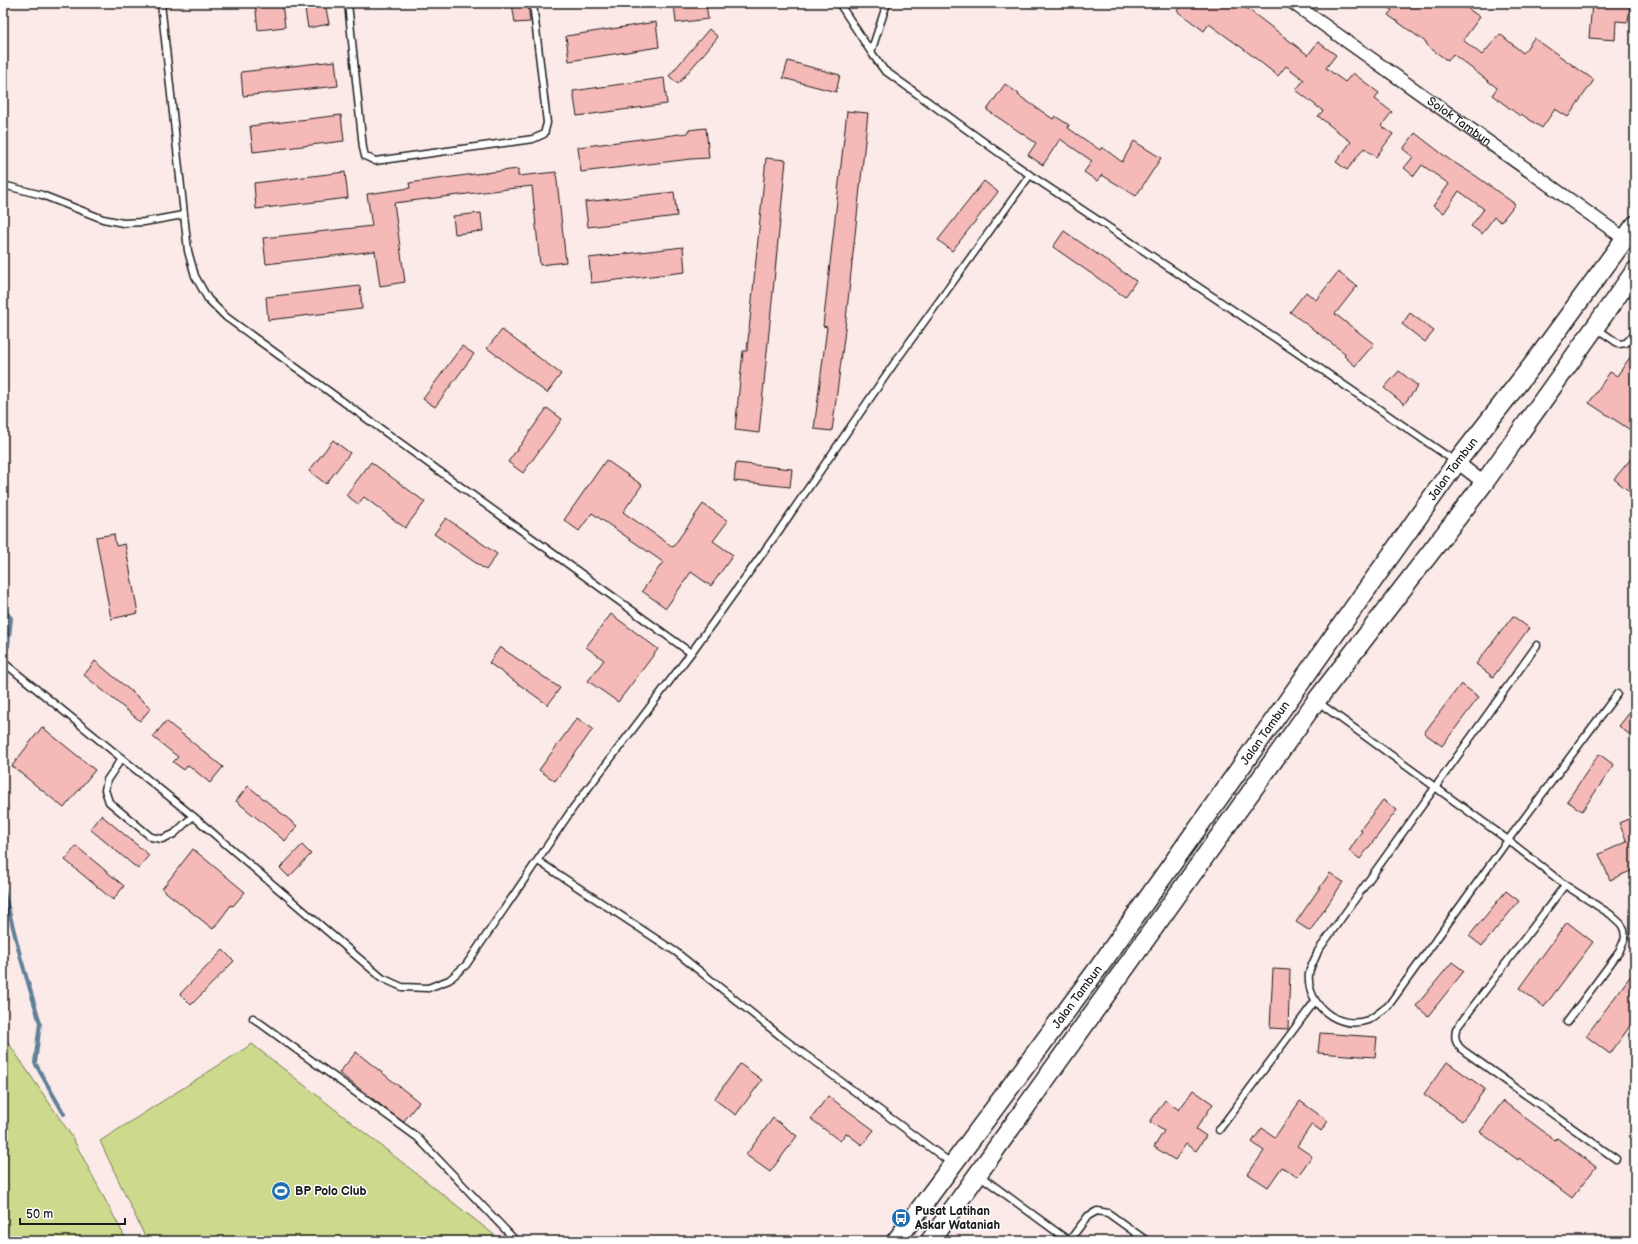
<svg xmlns="http://www.w3.org/2000/svg" width="1638" height="1244" font-family="'Balsamiq Sans',sans-serif">
  <rect width="100%" height="100%" fill="#fceae9"/>
  <filter id="ink" filterUnits="userSpaceOnUse"><feTurbulence type="fractalNoise" baseFrequency=".025" numOctaves="2"/><feDisplacementMap in="SourceGraphic" scale="8" xChannelSelector="R" yChannelSelector="G"/><feConvolveMatrix kernelMatrix="1 2 1 2 8 2 1 2 1" color-interpolation-filters="sRGB"/></filter>
  <g filter="url(#ink)">
    <path fill="#cdda8d" stroke="#747b54" d="M3,1035L71,1135L127,1241H3Z
      M252,1044L502,1241H147L100,1141Z"/>
    <g fill="none" stroke-linecap="round" stroke-linejoin="round">
      <path stroke="#608098" stroke-width="4" d="M3,609L11,618L8,646
        M3,888L21,959L40,1023L35,1063L64,1114"/>
    </g>
    <path fill="#f5b9b7" stroke="#1c1c1c" d="M255,3H282L285,27L258,30Z
      M304,3H325L329,24L308,28Z
      M512,3H528L530,22L515,23Z
      M674,3H706L708,19L676,23Z
      M1183,3H1240L1308,55L1318,42L1336,55L1326,68L1345,82L1353,73L1379,93L1375,99L1392,112L1381,126L1393,134L1376,157L1364,148L1347,170L1336,162L1351,142L1318,116L1323,111L1296,90L1304,80L1286,66L1278,76L1245,50L1209,24L1204,31L1177,11Z
      M1381,3H1460L1480,17L1463,40L1482,55L1500,34L1523,53L1534,38L1594,80L1568,117L1555,109L1542,128L1521,114L1520,116L1492,95L1497,88L1453,54L1448,61L1426,45L1427,43L1388,15L1392,10Z
      M1592,3H1630L1628,22L1616,21L1615,40L1589,38Z
      M656,22L659,47L569,61L566,36Z
      M709,29L718,37L678,84L669,76Z
      M335,61L338,86L243,96L241,72Z
      M788,61L840,75L836,92L783,78Z
      M664,78L667,104L577,116L573,91Z
      M1005,84L1019,94L1018,95L1053,119L1055,116L1069,125L1068,128L1100,150L1102,147L1122,162L1134,141L1161,158L1136,196L1102,175L1097,181L1084,172L1092,161L1060,139L1043,165L1028,155L1036,143L987,110Z
      M847,111L868,113L844,338L832,431L814,429L827,327L823,326Z
      M341,115L344,141L253,152L250,126Z
      M706,128L709,158L691,159L581,172L578,147L688,133V130Z
      M1415,133L1450,160L1476,176L1515,204L1501,222L1494,217L1482,234L1471,226L1484,209L1459,191L1444,213L1433,206L1449,184L1422,165L1414,176L1404,168L1413,157L1403,149Z
      M766,158L786,160L759,433L735,430L743,351H747Z
      M518,169V176L556,172L566,262L540,265L532,186L394,203L405,282L380,286L375,251L266,264L263,238L372,226L367,194L410,188L409,183L467,175Z
      M345,172L348,198L256,209L254,183Z
      M984,181L998,192L952,251L938,240Z
      M674,192L677,216L588,227L585,202Z
      M481,213L483,231L455,234L453,216Z
      M1064,231L1136,281L1125,297L1053,247Z
      M683,247L685,272L591,283L589,258Z
      M1338,272L1357,286L1335,314L1374,344L1355,366L1344,356L1346,354L1290,312L1306,292L1316,300Z
      M360,286L362,309L268,320L266,297Z
      M1410,313L1434,331L1425,342L1402,324Z
      M502,330L561,374L547,393L487,348Z
      M462,346L474,354L435,407L423,399Z
      M1635,350V433L1589,403L1610,372L1617,376Z
      M1399,371L1418,386L1404,404L1384,388Z
      M547,408L562,419L523,473L508,462Z
      M333,440L350,453L326,484L309,471Z
      M1635,454V496L1614,479Z
      M606,460L642,485L623,512L673,547L703,504L728,521L713,541L733,555L711,586L691,572L666,608L642,591L663,562L592,513L579,531L564,520Z
      M371,462L425,502L405,528L364,497L358,504L346,495Z
      M736,463L792,469L790,487L734,481Z
      M446,518L497,554L486,570L434,534Z
      M114,534L116,546L125,544L138,613L111,619L96,537Z
      M611,614L658,649L618,702L588,681L604,660L586,647Z
      M1513,616L1529,628L1493,677L1476,664Z
      M500,647L560,688L548,705L489,663Z
      M95,661L151,708L140,721L84,675Z
      M1461,684L1479,697L1442,746L1424,733Z
      M1635,706V739L1619,726Z
      M577,718L593,729L555,781L539,770Z
      M166,721L223,767L210,783L188,765L184,770L173,762L178,757L153,737Z
      M42,727L95,770L64,808L12,766Z
      M1599,754L1614,765L1582,811L1567,801Z
      M248,786L297,826L285,841L236,801Z
      M1383,800L1397,810L1360,859L1349,851L1362,831L1360,830Z
      M101,815L149,855L138,869L90,829Z
      M1635,816V869L1610,880L1599,854L1627,842L1619,823Z
      M302,845L311,854L289,877L280,868Z
      M76,846L124,886L113,900L65,860Z
      M193,849L245,892L233,906L231,905L213,929L162,889Z
      M1330,873L1343,882L1310,931L1296,922Z
      M1506,891L1519,901L1482,946L1469,936Z
      M1567,922L1593,942L1544,1007L1519,988Z
      M223,950L234,961L191,1005L180,994Z
      M1452,962L1464,971L1428,1016L1416,1006Z
      M1273,969L1290,970L1288,1029L1270,1028Z
      M1635,970V1019L1610,1054L1586,1036Z
      M1320,1033L1377,1037L1375,1057L1318,1053Z
      M356,1052L419,1102L403,1122L339,1073Z
      M1447,1062L1485,1089L1462,1121L1424,1094Z
      M740,1064L762,1080L736,1115L714,1099Z
      M1193,1090L1213,1104L1196,1129L1206,1136L1196,1151L1186,1144L1175,1160L1154,1147L1164,1131L1150,1122L1165,1100L1179,1110Z
      M828,1096L874,1130L862,1145L846,1133L840,1141L811,1119Z
      M1300,1101L1328,1121L1321,1131L1312,1124L1297,1146L1312,1156L1297,1177L1282,1167L1268,1187L1248,1174L1264,1151L1252,1142L1262,1128L1275,1137Z
      M1503,1101L1555,1140L1557,1138L1596,1167L1572,1198L1519,1158L1518,1160L1480,1132Z
      M773,1118L797,1136L770,1172L746,1155Z"/>
    <g fill="none" stroke-linecap="round" stroke-linejoin="round">
      <defs>
        <path id="lane" d="M161,3L188,251L195,276L208,299L226,317L691,653
          M348,3L363,148L365,156L375,161L533,139L544,134L547,123L533,3
          M839,3L871,52L884,70L1030,175L1296,352L1456,462
          M871,52L887,3
          M3,185L42,195L103,219L123,223L144,222L183,215
          M1596,328L1619,344L1626,343L1635,333
          M1537,645L1318,951C1316,958 1310,966 1309,974C1306,1005 1339,1031 1368,1020C1375,1017 1382,1010 1388,1006L1508,840L1617,694
          M3,662L193,816L382,978L402,987L428,988L449,980L466,965L573,808L691,653L778,532L893,365L1030,175
          M1318,702L1508,840L1565,885L1610,914L1621,924L1624,930L1625,938L1619,952L1567,1022
          M122,758L107,780L105,790L109,802L151,837L162,839L174,834L193,816
          M538,861L676,952L784,1039L951,1163
          M1565,885L1456,1029C1454,1039 1456,1045 1464,1051L1616,1159
          M253,1018L417,1137L516,1241
          M1219,1130L1315,1001
          M979,1175L1069,1241L1088,1216L1097,1211L1108,1213L1147,1241"/>
        <g id="street">
          <path id="s1" d="M1293,3L1625,239"/>
          <path d="M1457,462L1484,483"/>
        </g>
        <g id="primary">
          <path id="s2" d="M896,1241L1099,967L1457,462L1534,363L1635,225"/>
          <path d="M930,1241L1316,701L1484,483L1635,271"/>
        </g>
      </defs>
      <use href="#lane" stroke="#1c1c1c" stroke-width="9"/>
      <use href="#street" stroke="#1c1c1c" stroke-width="15"/>
      <use href="#primary" stroke="#1c1c1c" stroke-width="21"/>
      <use href="#lane" stroke="#fff" stroke-width="6"/>
      <use href="#street" stroke="#fff" stroke-width="12"/>
      <use href="#primary" stroke="#fff" stroke-width="18"/>
    </g>
  </g>
  <defs>
    <symbol id="stadium-disc" viewBox="-11 -11 22 22"><circle r="9.5" fill="#1f6fb2" stroke="#fff"/><path d="M0-5a6.5 5 0 1 0 0 10a6.5 5 0 1 0 0-10ZM-3.5-1.8h7v3.6h-7Z" fill="#fff"/></symbol>
    <symbol id="bus-disc" viewBox="-11 -11 22 22"><circle r="9.5" fill="#1f6fb2" stroke="#fff"/><path d="M-5-6H5V4H4V6H2V4H-2V6H-4V4H-5ZM-3.5-4V0h7V-4ZM-3.5 1.2v1.5H-2V1.2ZM2 1.2v1.5H3.5V1.2Z" fill="#fff"/></symbol>
  </defs>
  <g fill-rule="evenodd">
    <use href="#stadium-disc" x="270" y="1180" width="22" height="22"/>
    <use href="#bus-disc" x="890" y="1207" width="22" height="22"/>
  </g>
  <g text-anchor="middle" dominant-baseline="central" stroke-width="3" stroke-linejoin="round" paint-order="stroke">
    <g font-size="12" fill="#1c1c1c" stroke="#fff">
      <text stroke="none"><textPath href="#s1" startOffset="204">Solok Tambun</textPath></text>
      <text stroke="none"><textPath href="#s2" startOffset="952">Jalan Tambun</textPath></text>
      <text stroke="none"><textPath href="#s2" startOffset="628">Jalan Tambun</textPath></text>
      <text stroke="none"><textPath href="#s2" startOffset="304">Jalan Tambun</textPath></text>
    </g>
    <g font-size="12" font-weight="bold" fill="#1c1c1c" stroke="#fff" text-anchor="start">
      <text x="295" y="1191">BP Polo Club</text>
      <text x="915" y="1211">Pusat Latihan<tspan x="915" dy="14">Askar Wataniah</tspan></text>
    </g>
  </g>
  <rect width="1638" height="1244" fill="none" stroke="#fff" stroke-width="16"/>
  <rect x="8" y="8" width="1622" height="1228" fill="none" stroke="#1c1c1c" stroke-width="1.5" filter="url(#ink)"/>
  <path d="M20 1218v6h105v-6" fill="none" stroke="#1c1c1c" stroke-width="2"/>
  <text x="26" y="1218" font-size="12" fill="#1c1c1c" stroke="#ffffff" stroke-width="3" paint-order="stroke">50 m</text>
</svg>
